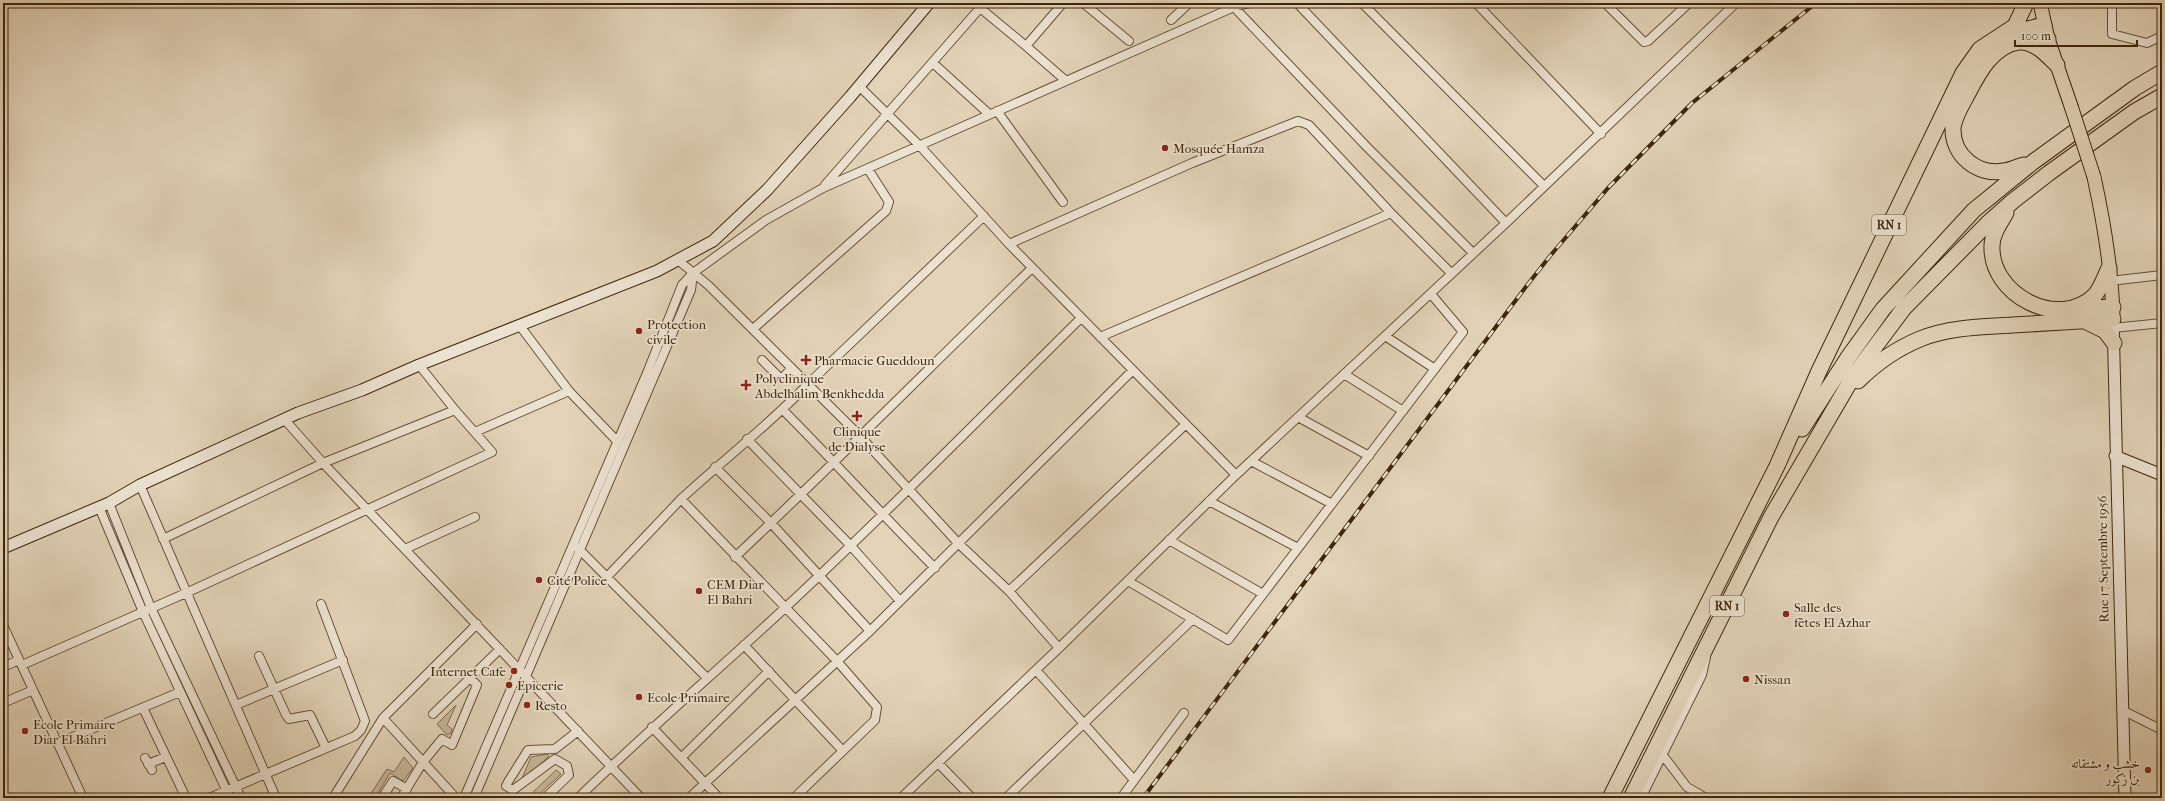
<svg xmlns="http://www.w3.org/2000/svg" width="2165" height="801" font-family="'IM FELL French Canon',Amiri,serif">
  <rect width="100%" height="100%" fill="#e2d3b8"/>
  <filter id="stains"><feTurbulence type="fractalNoise" baseFrequency=".005" numOctaves="4"/><feColorMatrix values="0 0 0 0 .2 0 0 0 0 .09 0 0 0 0 .02 0 0 0 .5 -.17"/></filter>
  <radialGradient id="worn" r=".72"><stop offset=".6" stop-color="#630" stop-opacity="0"/><stop offset="1" stop-color="#630" stop-opacity=".3"/></radialGradient>
  <path fill="#c6b69a" stroke="#826e52" d="M456,705L447,725L452,729L451,733L447,735L437,724Z
    M547,754L549,756L520,783L531,757Z
    M404,757L413,768L403,781L390,773L375,798H368L387,769L394,772Z
    M556,770L561,774L535,798H527Z"/>
  <g fill="none" stroke-linecap="round" stroke-linejoin="round">
    <defs>
      <path id="street" d="M974,3L1026,46L1063,3
        M1083,3L1129,41
        M1297,3L1506,223
        M1362,3L1544,186
        M1476,3L1601,134
        M1605,3L1644,42L1648,41L1689,3
        M2112,3V34L2147,43L2162,36
        M1231,4L1367,147L1473,253
        M1171,20L1189,3
        M1026,46L1065,80
        M933,63L989,114
        M859,86L920,146L1009,244L1236,475
        M997,111L1063,202
        M825,185L980,8
        M1391,213L1451,273
        M1009,244L1192,163L1298,121L1309,125L1391,213L1100,337
        M679,261L708,285L859,435L958,543L1009,591L1059,648
        M693,273L766,220L823,188L1234,7L1249,3
        M2110,281L2162,275
        M520,326L569,391L617,441
        M2113,328L2162,323
        M753,329L886,211L889,202L868,169
        M1385,336L1435,369
        M762,360L781,379L791,369
        M1344,374L1403,411
        M783,410C835,462 883,516 935,568
        M1298,417L1369,456
        M285,420L323,463L641,798
        M475,432L569,391
        M747,439L851,546L900,601
        M1251,461L1332,504
        M715,467L771,523L870,631
        M140,485L276,798
        M1209,501L1298,548
        M109,503L151,608L241,798
        M99,507L143,612L230,798
        M163,539L323,463L455,410
        M1169,540L1263,594
        M578,548L707,678
        M405,549L475,517
        M735,557C836,462 933,364 1032,268
        M606,578L681,499
        M1128,581L1228,640L1463,332L1431,294
        M1009,591L1186,424
        M3,625L83,798
        M744,645L843,751
        M259,656L286,715L289,719L310,715L326,748
        M22,665L186,593L492,452L455,410L419,365
        M3,667L19,660
        M1036,670L1134,780
        M3,703L33,690
        M236,705L343,660
        M143,708L186,798
        M2122,710L2162,730
        M433,714L500,649
        M383,718L477,624
        M652,727L719,798
        M58,743L180,692
        M1662,754L1687,787L1706,798
        M682,757L769,671
        M145,758L152,770
        M938,763L972,798
        M148,764L166,757
        M209,798L355,736L361,730L365,721L321,604
        M333,798L383,718L456,798
        M382,798L393,781L407,789
        M401,798L423,762L442,739L452,745L477,685L470,678
        M464,798L647,373L682,285L693,273L691,290L474,798
        M545,798L569,775L567,766L555,759L513,790L506,786L508,782L528,750L555,749L578,731
        M578,798C646,732 717,671 786,607C887,513 983,415 1081,318
        M689,798L870,631L1132,371
        M794,798L875,720L877,707L837,661L681,499C723,460 769,425 808,384L984,216
        M901,798L1059,648L1236,475L1506,223L1736,3
        M1006,798L1193,619
        M1121,798L1184,713
        M1641,798L1702,675L1706,657"/>
      <path id="secondary" d="M2113,319L2125,798
        M2115,456L2162,475
        M3,548L109,503L140,485L298,413L362,390L419,365L657,271L713,241L767,190L850,97L929,3"/>
      <path id="primary" d="M2040,3L2048,39L2071,106
        M2094,177C2104,223 2112,270 2113,317"/>
      <path id="highway" d="M2006,34L2044,25
        M2025,42L2048,39
        M2024,165C2017,167 2010,170 2004,171C1977,176 1952,155 1953,128C1954,118 1961,106 1966,97C1977,76 1992,45 2019,42C2035,41 2047,55 2057,65
        M2006,213C2000,223 1992,234 1992,246C1990,295 2059,331 2095,295C2101,288 2105,276 2109,268
        M2076,309L2113,307
        M2085,321L2105,331L2114,343
        M1858,381C1876,363 1896,349 1920,339C1949,327 1982,327 2013,325C2046,323 2080,321 2113,319
        M1802,429L1847,359L1883,309L1974,210L2033,162L2135,88L2162,72
        M1610,798L1777,466L1819,371L1963,73L1980,49L2015,26L2026,3
        M1631,798L1771,517L1854,375L1904,308L1988,223L2013,201L2049,173L2134,112L2162,96"/>
    </defs>
    <use href="#street" stroke="#675136" stroke-width="10"/>
    <use href="#secondary" stroke="#3e260a" stroke-width="13"/>
    <use href="#primary" stroke="#3e260a" stroke-width="15"/>
    <use href="#highway" stroke="#3e260a" stroke-width="17"/>
    <use href="#street" stroke="#ece2d1" stroke-width="8"/>
    <use href="#secondary" stroke="#ece2d1" stroke-width="11"/>
    <use href="#primary" stroke="#e2d3b8" stroke-width="13"/>
    <use href="#highway" stroke="#e2d3b8" stroke-width="15"/>
    <defs>
      <path id="rail" d="M1143,798L1528,284L1550,256L1608,188L1692,103L1816,3"/>
    </defs>
    <use href="#rail" stroke="#3e260a" stroke-width="4"/>
    <use href="#rail" stroke="#ece2d1" stroke-width="2.5" stroke-dasharray="8" stroke-linecap="butt"/>
    <defs>
      <path id="primary-bridge" d="M2071,106L2094,177"/>
    </defs>
    <use href="#primary-bridge" stroke="#3e260a" stroke-width="15" stroke-linecap="butt"/>
    <use href="#primary-bridge" stroke="#e2d3b8" stroke-width="13"/>
  </g>
  <g fill="#8f2418" stroke="#ece2d1" stroke-width="1.5">
    <circle cx="1165" cy="148" r="4"/>
    <circle cx="639" cy="331" r="4"/>
    <path d="M804 354h4v4h4v4h-4v4h-4v-4h-4v-4h4z"/>
    <path d="M744 379h4v4h4v4h-4v4h-4v-4h-4v-4h4z"/>
    <path d="M855 410h4v4h4v4h-4v4h-4v-4h-4v-4h4z"/>
    <circle cx="539" cy="580" r="4"/>
    <circle cx="699" cy="591" r="4"/>
    <circle cx="1786" cy="614" r="4"/>
    <circle cx="514" cy="671" r="4"/>
    <circle cx="1746" cy="679" r="4"/>
    <circle cx="509" cy="685" r="4"/>
    <circle cx="639" cy="697" r="4"/>
    <circle cx="527" cy="705" r="4"/>
    <circle cx="25" cy="731" r="4"/>
    <circle cx="2148" cy="770" r="4"/>
  </g>
  <g text-anchor="middle" dominant-baseline="central" stroke-width="3.5" stroke-linejoin="round" paint-order="stroke">
    <g fill="#ece2d1" stroke="#725e46" stroke-width="1">
      <rect x="1872" y="215" width="34" height="20" rx="3"/>
      <rect x="1710" y="596" width="34" height="20" rx="3"/>
    </g>
    <g font-size="12" font-weight="bold" fill="#3e260a">
      <text x="1889" y="225">RN 1</text>
      <text x="1727" y="606">RN 1</text>
    </g>
    <g font-size="13" fill="#3e260a" stroke="#ece2d1" text-anchor="start">
      <text x="1173" y="148">Mosquée Hamza</text>
      <text x="647" y="324">Protection<tspan x="647" dy="15">civile</tspan></text>
      <text x="814" y="360">Pharmacie Gueddoun</text>
      <text x="755" y="378">Polyclinique<tspan x="755" dy="15">Abdelhalim Benkhedda</tspan></text>
      <text x="857" y="431" text-anchor="middle">Clinique<tspan x="857" dy="15">de Dialyse</tspan></text>
      <text x="547" y="580">Cité Police</text>
      <text x="707" y="584">CEM Diar<tspan x="707" dy="15">El Bahri</tspan></text>
      <text x="1794" y="607">Salle des<tspan x="1794" dy="15">fêtes El Azhar</tspan></text>
      <text x="506" y="671" text-anchor="end">Internet Cafe</text>
      <text x="1754" y="679">Nissan</text>
      <text x="517" y="685">Epicerie</text>
      <text x="647" y="697">Ecole Primaire</text>
      <text x="535" y="705">Resto</text>
      <text x="33" y="724">Ecole Primaire<tspan x="33" dy="15">Diar El Bahri</tspan></text>
      <text x="2140" y="763" text-anchor="end">خشب و مشتقاته<tspan x="2140" dy="15">بن زكور</tspan></text>
    </g>
    <g font-size="13" fill="#3e260a" stroke="#ece2d1">
      <text transform="translate(2103 559) rotate(-91)">Rue 17 Septembre 1956</text>
    </g>
  </g>
  <rect width="2165" height="801" fill="none" stroke="#e2d3b8" stroke-width="16"/>
  <rect x="4" y="4" width="2157" height="793" fill="none" stroke="#3e260a" stroke-width="2"/>
  <rect x="8" y="8" width="2149" height="785" fill="none" stroke="#3e260a"/>
  <path d="M2015 40v6h122v-6" fill="none" stroke="#3e260a" stroke-width="2"/>
  <text x="2021" y="40" font-size="12" fill="#3e260a" stroke="#ece2d1" stroke-width="3" paint-order="stroke">100 m</text>
  <rect width="100%" height="100%" filter="url(#stains)"/>
  <rect width="100%" height="100%" fill="url(#worn)"/>
</svg>
